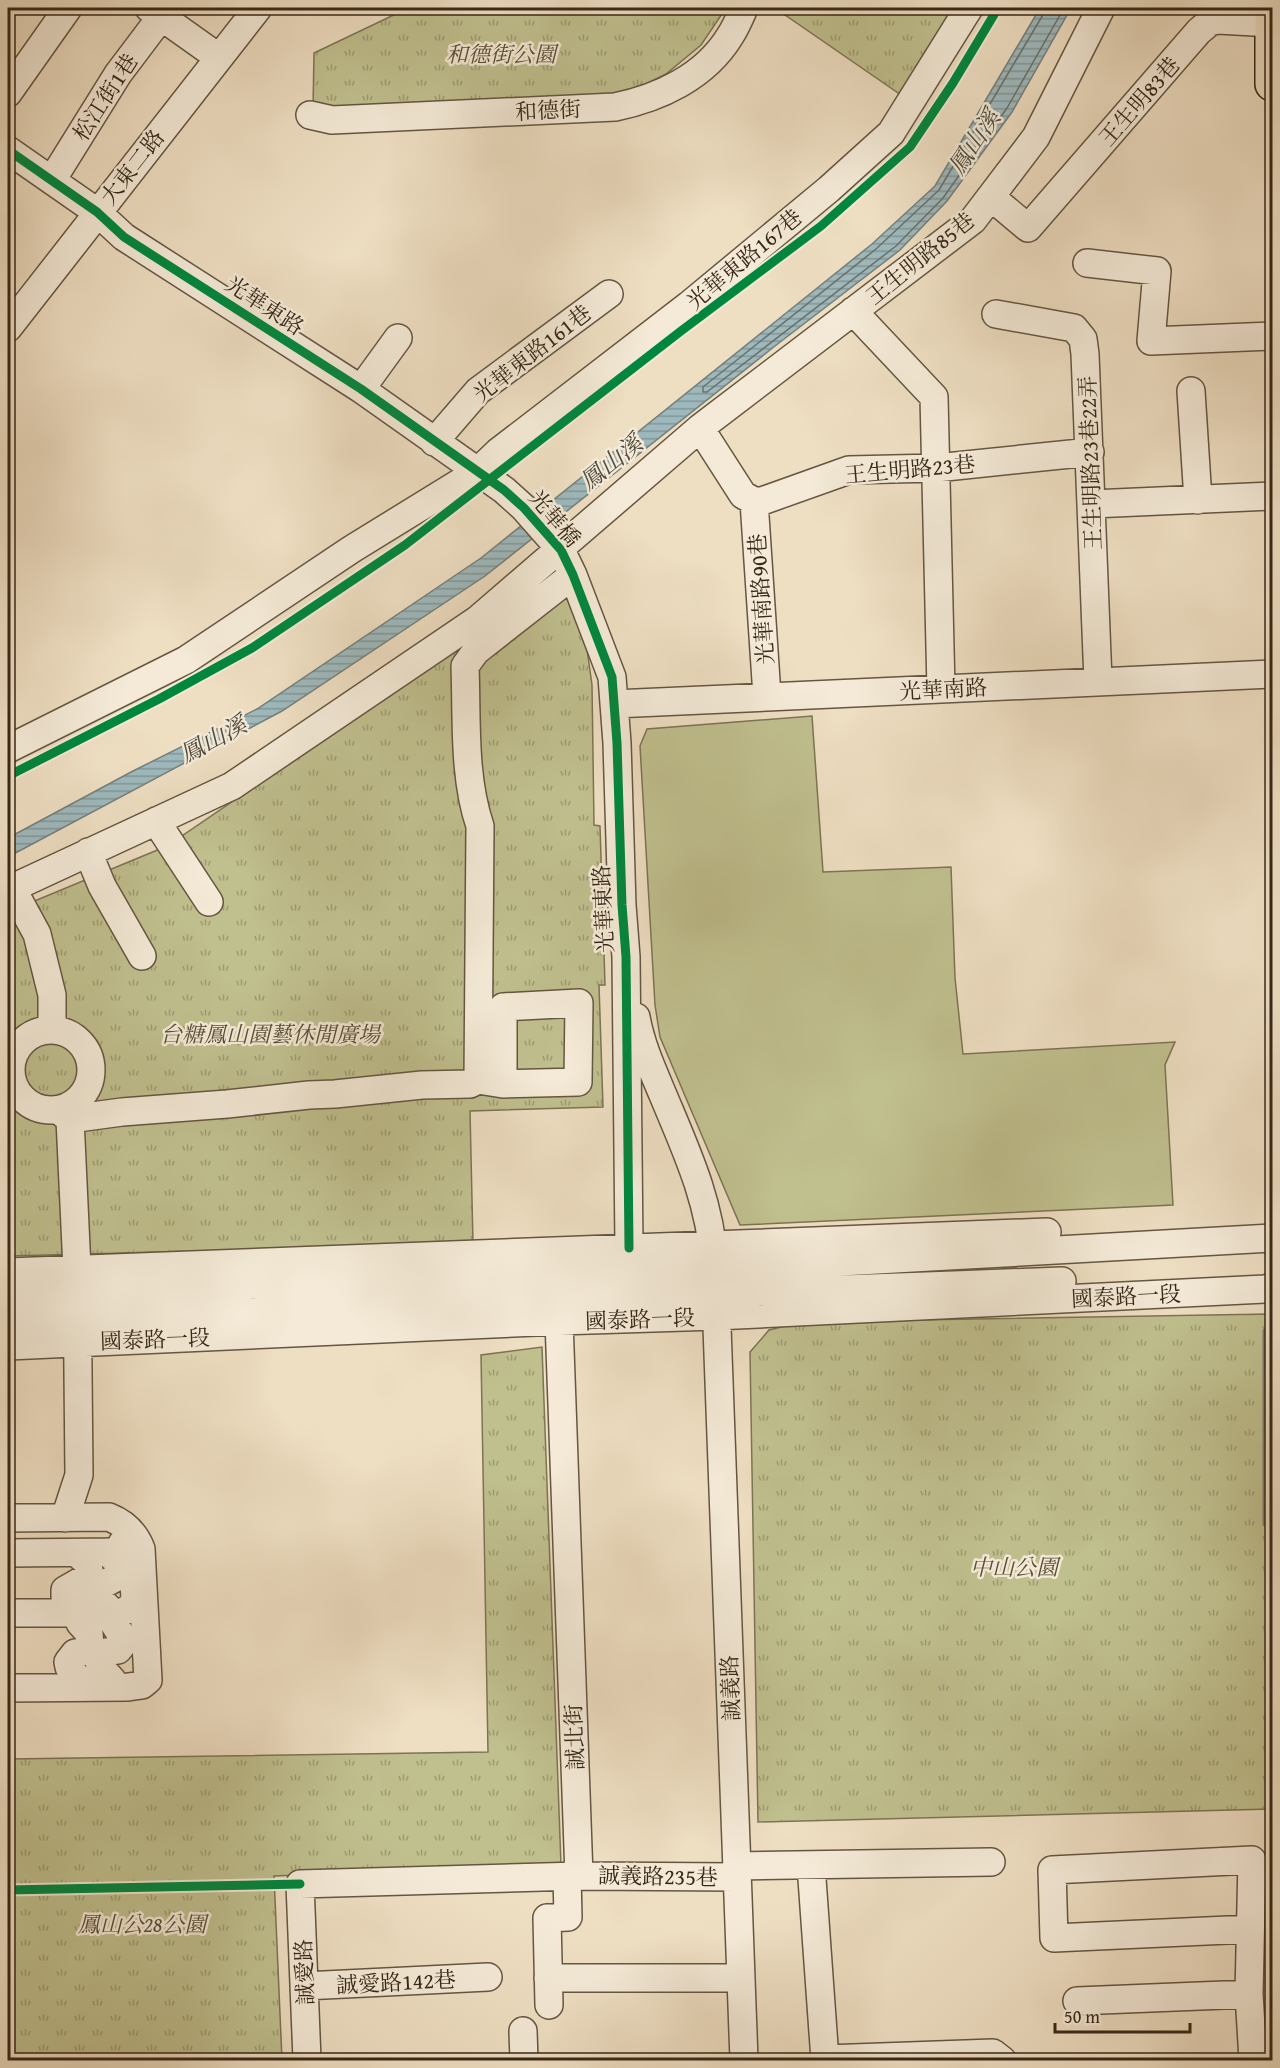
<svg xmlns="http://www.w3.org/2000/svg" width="1280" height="2068" font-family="'Gentium Book Plus','Noto Serif TC',serif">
  <defs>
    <pattern id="park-tufts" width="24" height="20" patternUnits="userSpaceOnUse" patternTransform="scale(1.5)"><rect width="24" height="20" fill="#c0bf8e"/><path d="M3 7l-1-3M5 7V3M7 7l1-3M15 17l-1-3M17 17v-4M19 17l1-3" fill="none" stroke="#9d9b73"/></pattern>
    <pattern id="water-rules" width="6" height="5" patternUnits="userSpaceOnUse" patternTransform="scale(1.5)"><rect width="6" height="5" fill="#9eb9bd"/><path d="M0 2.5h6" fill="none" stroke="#829699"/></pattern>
  </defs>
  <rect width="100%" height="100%" fill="#eedec2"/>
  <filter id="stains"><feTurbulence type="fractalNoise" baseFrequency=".00333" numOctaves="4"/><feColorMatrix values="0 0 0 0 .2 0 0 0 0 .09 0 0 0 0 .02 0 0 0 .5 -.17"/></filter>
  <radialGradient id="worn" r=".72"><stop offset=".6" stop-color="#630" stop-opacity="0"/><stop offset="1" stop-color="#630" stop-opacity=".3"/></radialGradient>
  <path fill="#c0bf8e" stroke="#7c7453" stroke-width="1.5" d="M812,716L823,872L951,867L955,978L963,1054L1175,1042L1165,1065L1173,1205L740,1225L660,1037L655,1005L640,746L647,729Z"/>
  <path fill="url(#park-tufts)" stroke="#7c7453" stroke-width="1.5" d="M465,8H726L701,45L666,74L632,91L588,97L313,108L314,53L402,11L464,13Z
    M775,8H978L917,106Z
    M555,573L585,635L592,685L594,825L600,826L605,985H599L603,1107L470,1111L473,1244L8,1256V912L167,846L421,673Z
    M1269,1314L1272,1442V1809L758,1822L750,1352L769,1330L802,1322Z
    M542,1347L561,1865L274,1876L282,2060H8V1759L488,1752L481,1355Z"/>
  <path fill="url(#water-rules)" stroke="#757f7b" stroke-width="1.5" d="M1040,8H1071L1012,112L947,201L900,250L775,346L485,576L282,711L8,857V838L133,771L257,709L481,558L872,244L935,186Z"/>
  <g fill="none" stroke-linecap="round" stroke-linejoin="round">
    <path stroke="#6a706a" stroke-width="1.5" d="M1045,8L1044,13L939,190L876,249L703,387V392H707L896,246L943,198L1007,108L1064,8"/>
    <path stroke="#757f7b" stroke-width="5" d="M1265,1331V1524
      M1268,1564L1272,1665"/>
    <defs>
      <path id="minor" d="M149,8L218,57
        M8,93L68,8
        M310,115L332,120L615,107C659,98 705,77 730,36C736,27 740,17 744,8
        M8,150L97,212L124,237L361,389L504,490L524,508L561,550L573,575L612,677L617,743L622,905L626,957L629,1248
        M52,180L118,74L161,17
        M991,197L1028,228L1199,31L1210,22L1218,20L1272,23
        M1087,263L1157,271L1151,341L1272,336
        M853,311L934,397L941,689
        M996,314L1074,328L1083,339L1085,354L1098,681
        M8,328L258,8
        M361,389L398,338
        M1191,391L1198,500
        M700,428L743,495L754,501H762L849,470L936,468L1090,452
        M434,442L478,391L609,294
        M754,501L767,696
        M1092,504L1272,496
        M614,704L1272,674
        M8,749L186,660L352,549L477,472L498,452L689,305L829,189L891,133L969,8
        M156,821L209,902
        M88,852L102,886L142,956
        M12,888L37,934L52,995V1030
        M8,890L232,786L477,620L700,428L973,220L1036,137L1101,8
        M636,1017C641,1045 652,1069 663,1095C686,1150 710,1201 714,1262
        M11 1070a40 40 0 1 1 80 0a40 40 0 1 1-80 0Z
        M478,1080L480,826C463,776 467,718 465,666L476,651L573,575
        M58,1110L70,1119L77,1269L79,1475L65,1518
        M70,1119L122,1112L227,1104L309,1095L335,1094L422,1085L470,1084L478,1080L503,1084L578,1082L579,1003L503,1007V1084
        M8,1272L1047,1232
        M8,1294L715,1269L1272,1238
        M716,1300L744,2060
        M8,1320L1062,1281
        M8,1346L559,1321L716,1316L1265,1289L1272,1287
        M8,1518L109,1517C124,1523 135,1533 141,1549L148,1680L142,1685L128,1687L8,1688
        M107,1552L117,1561L120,1570L117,1577L95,1589V1594L113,1613
        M8,1553L117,1552L123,1542
        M8,1613H120C139,1606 135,1596 133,1579
        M81,1613L65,1596V1590L86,1578L89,1570L87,1562L81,1557
        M79,1680L69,1667L68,1662L75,1653L87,1651L90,1646L89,1633L80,1623
        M112,1680L100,1667L99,1661L106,1652L118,1650L122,1645L120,1633L113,1622
        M811,1865L825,2060
        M737,1866L991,1862
        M579,1876L737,1877
        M1250,1929L1054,1938L1052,1870L1252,1860L1249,1994L1253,2060
        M548,1978H741
        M304,1986L488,1977
        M1077,2001L1249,1994
        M549,2005L547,1918L568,1917L567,1876
        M523,2031L524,2060
        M825,2059L993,2053L1002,2060
        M307,2060L300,1884L579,1876L559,1321"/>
      <path id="major" d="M1272,21V84"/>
    </defs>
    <use href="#minor" stroke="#655642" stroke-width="30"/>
    <use href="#major" stroke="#372818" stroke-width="36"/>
    <use href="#minor" stroke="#f4ead7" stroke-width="27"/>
    <use href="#major" stroke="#eedec2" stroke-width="33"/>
    <defs>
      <path id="cycleway" d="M8,150L97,212L124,237L361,389L504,490L524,508L561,550L573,575L612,677L617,743L622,905L626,957L629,1248
        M8,776L159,699L252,648L405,545L681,331L821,226L910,147L953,83L998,8
        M8,1890L300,1884"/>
    </defs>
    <use href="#cycleway" stroke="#f4ead7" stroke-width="13"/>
    <use href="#cycleway" stroke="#00873e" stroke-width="9"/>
  </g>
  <g text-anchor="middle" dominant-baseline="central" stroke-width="5" stroke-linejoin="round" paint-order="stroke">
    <g font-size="22" font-style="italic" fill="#594e36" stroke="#f4ead7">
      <text x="501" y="54">和德街公園</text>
      <text x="270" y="1034">台糖鳳山園藝休閒廣場</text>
      <text x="1014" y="1567">中山公園</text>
      <text x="142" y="1924">鳳山公28公園</text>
    </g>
    <g font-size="22" fill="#372818" stroke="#f4ead7">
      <text transform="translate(105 97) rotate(-57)">松江街1巷</text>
      <text transform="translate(1139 101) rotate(-49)">王生明83巷</text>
      <text transform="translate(548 110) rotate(-3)">和德街</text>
      <text transform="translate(132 167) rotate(-52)">大東二路</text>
      <text transform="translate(920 258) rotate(-39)">王生明路85巷</text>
      <text transform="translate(744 259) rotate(-40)">光華東路167巷</text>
      <text transform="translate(265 305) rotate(33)">光華東路</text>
      <text transform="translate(532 353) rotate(-38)">光華東路161巷</text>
      <text transform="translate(1090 463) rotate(-92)">王生明路23巷22弄</text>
      <text transform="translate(910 469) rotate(-5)">王生明路23巷</text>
      <text transform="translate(555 518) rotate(50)">光華橋</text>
      <text transform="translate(761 599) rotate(-94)">光華南路90巷</text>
      <text transform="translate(943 689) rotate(-3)">光華南路</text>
      <text transform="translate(603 909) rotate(-93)">光華東路</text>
      <text transform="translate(1126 1296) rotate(-3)">國泰路一段</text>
      <text transform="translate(640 1319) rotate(-2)">國泰路一段</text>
      <text transform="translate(155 1339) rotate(-2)">國泰路一段</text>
      <text transform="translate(730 1688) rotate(-92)">誠義路</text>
      <text transform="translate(574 1737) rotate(-92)">誠北街</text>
      <text transform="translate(658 1876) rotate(1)">誠義路235巷</text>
      <text transform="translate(304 1972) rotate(-92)">誠愛路</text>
      <text transform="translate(396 1982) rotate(-3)">誠愛路142巷</text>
    </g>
    <g font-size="24" font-style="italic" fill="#514c41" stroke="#f4ead7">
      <text transform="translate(974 142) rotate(-56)">鳳山溪</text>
      <text transform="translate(611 462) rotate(-39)">鳳山溪</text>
      <text transform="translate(213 739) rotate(-28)">鳳山溪</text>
    </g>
  </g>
  <rect width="1280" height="2068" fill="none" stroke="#eedec2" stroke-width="30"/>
  <rect x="9" y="9" width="1262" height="2050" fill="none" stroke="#372818" stroke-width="3"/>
  <rect x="15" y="15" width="1250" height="2038" fill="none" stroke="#372818" stroke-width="1.5"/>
  <path d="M1055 2023v9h135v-9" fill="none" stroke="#372818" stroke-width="3"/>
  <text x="1064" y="2023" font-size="18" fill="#372818" stroke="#f4ead7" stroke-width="4.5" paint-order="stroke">50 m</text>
  <rect width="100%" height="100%" filter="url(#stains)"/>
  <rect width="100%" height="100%" fill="url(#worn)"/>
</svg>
